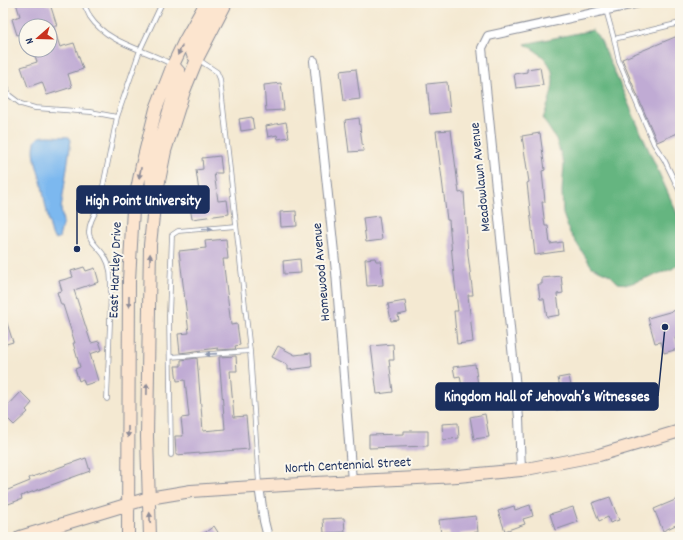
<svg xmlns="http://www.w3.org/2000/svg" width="683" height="540" font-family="Dekko,sans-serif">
  <rect width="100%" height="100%" fill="#fbf7ec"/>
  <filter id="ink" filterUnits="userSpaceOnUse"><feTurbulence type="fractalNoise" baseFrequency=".025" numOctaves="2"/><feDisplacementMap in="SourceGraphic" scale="8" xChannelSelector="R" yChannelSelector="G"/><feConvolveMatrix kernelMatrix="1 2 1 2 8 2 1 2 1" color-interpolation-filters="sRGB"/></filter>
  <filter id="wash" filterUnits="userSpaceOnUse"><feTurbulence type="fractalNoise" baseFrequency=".012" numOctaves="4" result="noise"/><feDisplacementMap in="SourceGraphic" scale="16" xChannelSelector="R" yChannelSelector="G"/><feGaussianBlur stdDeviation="0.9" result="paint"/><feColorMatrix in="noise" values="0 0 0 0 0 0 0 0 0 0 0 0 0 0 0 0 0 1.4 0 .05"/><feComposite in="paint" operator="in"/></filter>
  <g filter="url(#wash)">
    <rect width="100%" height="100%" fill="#f4e9d2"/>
    <path fill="#65b580" stroke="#40726f" d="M593,30L601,41L646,144L680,220V263L672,269L629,284L618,283L610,275L592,267L570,233L563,214L562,191L564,164L556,139L543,119C549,100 561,76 545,59C540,53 531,48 525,44Z"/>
    <path fill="#7cb8ef" stroke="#4c74a6" d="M50,136L69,137L71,140L61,209L63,222L59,238L55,239L52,235C48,219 45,203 42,186C40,174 30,153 36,140C39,136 45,136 50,136Z"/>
    <g id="blocks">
      <path fill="#c0abd4" d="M16,3H46L47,5L50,4L57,26H53L60,47L74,43L83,69L68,74L72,87L47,95L42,82L28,87L21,67L37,62L33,50H50V26H26V32L17,35L12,19L20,16Z
        M680,35V132L657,142L622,59Z
        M540,67L543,85L516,88L514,74L527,72V69Z
        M356,69L360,99L344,101L340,71Z
        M447,82L450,112L430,114L427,84Z
        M281,83L284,110L266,111L264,85Z
        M252,117L254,129L241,131L239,119Z
        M359,118L363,151L349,152L345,120Z
        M286,122L289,137L278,139L277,135L268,137L266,126Z
        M451,130L459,193L464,192L468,255L473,295H468L473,342L457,344L454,311H458L453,266L449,220H447L436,131Z
        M540,133L545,170L542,171L545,202H542L545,226H548L550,244L562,242L563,251L535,255L527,183L529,182L522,136Z
        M220,156L222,173H214L218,201L227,200L229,214L192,219L190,207L201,206L196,170L203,169L202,158Z
        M296,211L297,226L281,227L280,212Z
        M379,216L382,240L366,242L363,218Z
        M226,239L228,259H223L231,325L237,324L240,345L235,346L236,349L218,350V348L180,353L178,334L189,333L179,251L206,248L205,241Z
        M375,258L376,261H381L383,285L367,286L365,259Z
        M300,259L301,273L284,274L283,261Z
        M84,267L86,271L95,268L99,282L74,290L91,343L99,341L102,350L90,354L98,381L85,385L83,379L79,381L75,369L80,367L73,343H75L63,305H61L57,292L62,291L59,281L73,277L71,271Z
        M561,276L563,293L557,294L560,315L547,317L544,299H540L538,284H542V278Z
        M405,301L407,313L398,315L399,320L391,321L388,304Z
        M680,309V336L675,338L678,349L664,353L661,342L655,343L648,318Z
        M3,317H5L13,342L3,345Z
        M393,344L394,360H389L393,392L377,394L371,346Z
        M278,346L295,355L311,353L312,367L288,370V365L272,357Z
        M236,356L237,371H230L234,417L246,416L249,449L176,455L175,436H183L181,418L189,417L185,380L177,381L175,366H181V360L197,358L203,431L225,429L219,357Z
        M475,364L478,385L462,387L460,376L455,377L453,367Z
        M569,376L575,406L556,410L553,394L561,392L558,378Z
        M21,392L32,403L26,410L28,412L14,425L3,414V411Z
        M485,414L489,437L474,439L470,417Z
        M458,423L459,438L443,440L442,424Z
        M404,431H428V446L369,448V435L404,434Z
        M86,458L90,471L21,496L22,499L3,506V492L30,481L29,478Z
        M610,497L619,520L610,523L608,517L599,521L592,503Z
        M680,498V523L663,531L654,509Z
        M530,505L533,516L523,519L525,524L505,531L498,511L514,506L515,510Z
        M573,507L578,522L555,530L550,514Z
        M476,516L478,532L460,534L461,537H450L449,532L441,533L439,520Z
        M344,518L345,532L324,533L323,519Z
        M214,526L221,537H199Z"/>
    </g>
  </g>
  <g filter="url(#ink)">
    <use href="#blocks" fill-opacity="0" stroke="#888c98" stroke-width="1"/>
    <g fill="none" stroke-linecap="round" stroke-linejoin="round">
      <defs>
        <path id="service" d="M83,3C86,8 88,13 90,17C108,44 145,49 171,64
          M606,10L614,39L680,23
          M614,39L619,62L654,144L664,159L680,192
          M199,60L217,72L220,79L250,351L259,484
          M3,76L9,95L21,104L35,108L91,112L117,117L140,50L162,3
          M117,117L99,206L131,209
          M99,206C73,248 105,239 110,271C112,288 110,305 110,323C109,348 108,374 107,399
          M170,357L250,351
          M171,455L169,316L172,235L178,231L236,226"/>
        <path id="minor" d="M314,61L336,272L352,481
          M521,470L519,418L482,48L488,36L639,3
          M259,486L264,521L268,537"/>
        <path id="secondary" d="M197,59L193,55L191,49L211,14L212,3
          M152,193L151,171L179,78V72L173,65
          M20,537L149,498L191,491L316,483L458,476L521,470L599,455L680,431
          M128,537L129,280L133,209L142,165L156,109L173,65L184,42L206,3
          M150,537L147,437L150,245L154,206L165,151L184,91L197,59L226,3"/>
      </defs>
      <use href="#service" stroke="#888c98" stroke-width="5.5"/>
      <use href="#minor" stroke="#888c98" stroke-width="10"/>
      <use href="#secondary" stroke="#888c98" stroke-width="14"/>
      <use href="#service" stroke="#fff" stroke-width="4"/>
      <use href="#minor" stroke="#fff" stroke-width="8"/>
      <use href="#secondary" stroke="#fce5cf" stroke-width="12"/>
    </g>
    <defs><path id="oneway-solid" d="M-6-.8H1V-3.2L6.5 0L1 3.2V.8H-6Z"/></defs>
    <g fill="#8c8a96">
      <use href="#oneway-solid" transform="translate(180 50) rotate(115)"/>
      <use href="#oneway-solid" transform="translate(140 173) rotate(101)"/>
      <use href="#oneway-solid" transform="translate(150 259) rotate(-89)"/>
      <use href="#oneway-solid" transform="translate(129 302) rotate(90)"/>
      <use href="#oneway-solid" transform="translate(147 389) rotate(-89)"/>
      <use href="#oneway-solid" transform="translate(128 432) rotate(90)"/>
      <use href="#oneway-solid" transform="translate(150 518) rotate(-93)"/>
    </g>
    <g fill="#8d97ae">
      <use href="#oneway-solid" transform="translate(207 229) rotate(-5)"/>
      <use href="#oneway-solid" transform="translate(211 354) rotate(176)"/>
    </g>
  </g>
  <g text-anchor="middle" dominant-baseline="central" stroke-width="4" stroke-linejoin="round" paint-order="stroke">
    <g font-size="14" fill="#1b2f5e" stroke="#fbf7ec">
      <text transform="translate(481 177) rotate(-96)">Meadowlawn Avenue</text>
      <text transform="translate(116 270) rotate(-88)">East Hartley Drive</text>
      <text transform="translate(322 272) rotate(-95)">Homewood Avenue</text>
      <text transform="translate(348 466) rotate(-3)">North Centennial Street</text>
    </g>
  </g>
  <path fill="none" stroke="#1b2f5e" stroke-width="1.5" d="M77 249L77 200M665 327L658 396"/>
  <g fill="#1b2f5e" stroke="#fbf7ec" stroke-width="1.5">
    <circle cx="77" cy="249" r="4"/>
    <circle cx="665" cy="327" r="4"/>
  </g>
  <g fill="#1b2f5e" stroke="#1b2f5e" stroke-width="1.5">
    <rect x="77" y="186" width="132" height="27" rx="4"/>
    <rect x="436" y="383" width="222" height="27" rx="4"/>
  </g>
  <g font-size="15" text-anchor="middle" font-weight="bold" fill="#fff">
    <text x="143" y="205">High Point University</text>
    <text x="547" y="401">Kingdom Hall of Jehovah’s Witnesses</text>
  </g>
  <rect width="683" height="540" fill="none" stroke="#fbf7ec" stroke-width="16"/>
  <g transform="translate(38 38) rotate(250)"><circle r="19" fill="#fbf7ec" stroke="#a1a7b3"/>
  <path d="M0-3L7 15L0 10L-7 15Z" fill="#c8321e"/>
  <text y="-6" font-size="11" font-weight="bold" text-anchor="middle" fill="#1b2f5e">N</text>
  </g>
</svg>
